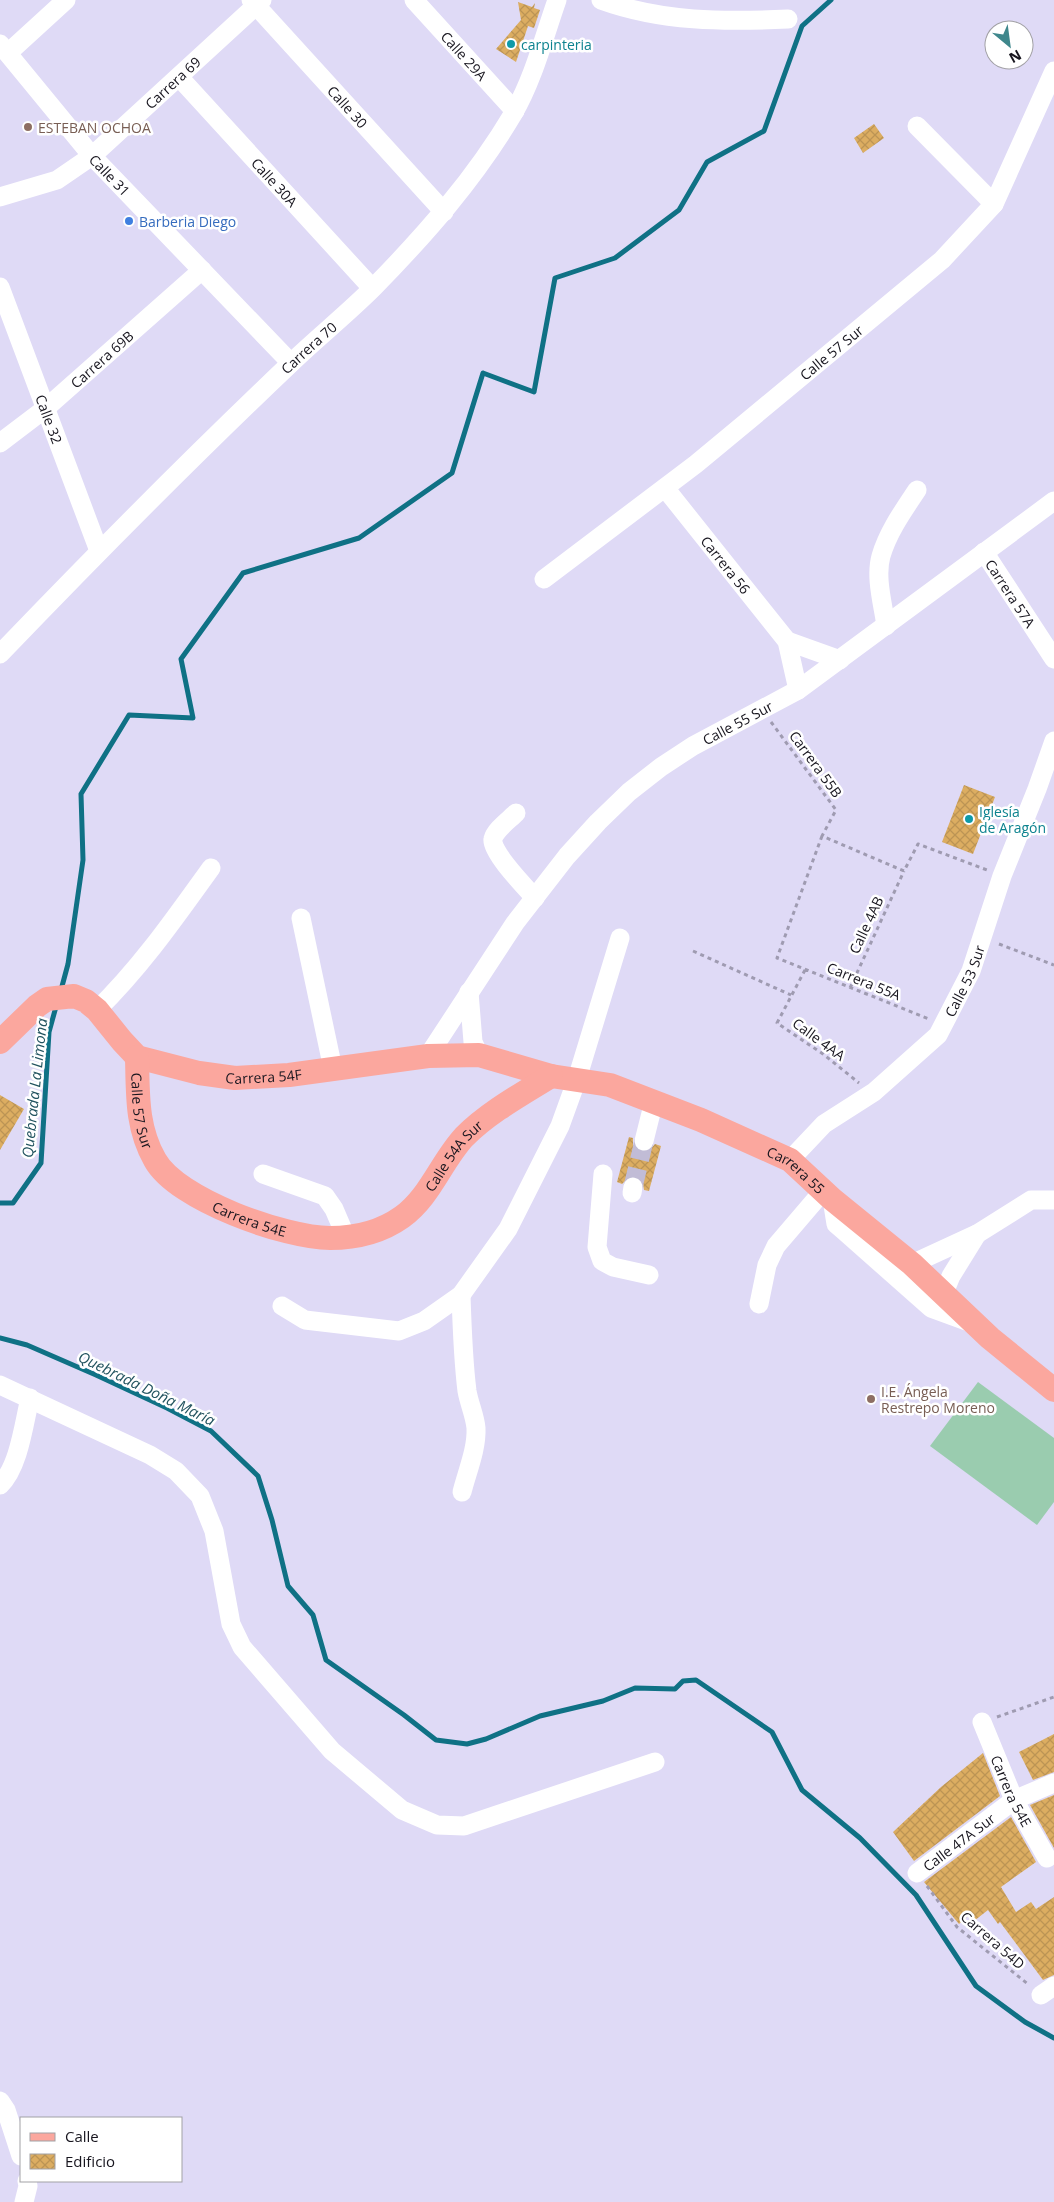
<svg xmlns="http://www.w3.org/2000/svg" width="1054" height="2202" font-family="'Open Sans',sans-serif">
  <defs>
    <pattern id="building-cross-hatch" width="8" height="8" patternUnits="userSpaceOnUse" patternTransform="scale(1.25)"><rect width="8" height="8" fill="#dcad61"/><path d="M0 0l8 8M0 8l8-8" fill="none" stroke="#bc9454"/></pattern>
  </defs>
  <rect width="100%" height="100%" fill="#dfdaf6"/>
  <path fill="#9accaf" d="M978,1382L1054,1438V1502L1037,1525L930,1446Z"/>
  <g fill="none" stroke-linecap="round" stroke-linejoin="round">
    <path stroke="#0f7185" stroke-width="5" d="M61,990L68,964L83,860L81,794L129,715L193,718L181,659L243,573L359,538L452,473L483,373L534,392L555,278L615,258L679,210L707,162L764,131L802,26L831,0
      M0,1203H13L41,1163L49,1032L57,1003
      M0,1338L27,1345L96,1375L167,1408L211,1431L258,1476L272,1520L288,1586L313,1615L326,1660L404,1715L436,1740L467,1744L486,1739L540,1716L603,1701L635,1688L675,1689L683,1681L696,1680L772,1732L802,1790L860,1838L916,1895L976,1986L1025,2022L1054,2038"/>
  </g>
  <path fill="url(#building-cross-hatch)" d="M518,2L532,7L535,3L534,8L540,10L534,28L528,26L516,62L496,49L521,20Z
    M874,124L884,138L863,153L854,138Z
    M964,785L995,797L973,854L942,842Z
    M0,1095L24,1109L0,1150Z
    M629,1137L633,1138V1145L641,1152H648L655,1144L661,1146L649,1191L644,1190L643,1183L635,1176L629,1177L622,1184L617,1182Z
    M1054,1734V1772L1033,1780L1019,1752Z
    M983,1753L1000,1796L914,1861L893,1832L941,1787Z
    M1054,1795V1848L1030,1805Z
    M1011,1817L1036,1862L1001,1887L1016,1912L1031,1902L1036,1909L1054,1897V1975L1043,1980L1000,1922L998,1924L988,1910L974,1921L970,1914L959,1924L924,1882Z"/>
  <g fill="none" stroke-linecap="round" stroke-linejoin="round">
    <path stroke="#c1bcd6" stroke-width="19" stroke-dasharray="19 9" stroke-linecap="butt" d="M633,1187L644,1141"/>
    <path stroke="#9f9bb1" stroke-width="3" stroke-dasharray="4 4" stroke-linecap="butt" d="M771,722L836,810L822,836L904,871L918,844L987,870
      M822,836L777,958L929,1019
      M999,944L1054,965
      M693,951L791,995
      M805,970L777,1023L823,1054L859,1083
      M850,988L904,871
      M997,1717L1054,1697
      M927,1886L957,1927L1029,1985"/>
    <g stroke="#fff" stroke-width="19">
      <path id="s1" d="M251,0L444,212"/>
      <path id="s2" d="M414,0L515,111"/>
      <path d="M601,0C662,22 724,22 788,19"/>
      <path id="s3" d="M0,44L92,156L291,363"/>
      <path d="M8,53L66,0"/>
      <path id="s4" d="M179,77L372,288"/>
      <path d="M917,126L994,204"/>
      <path id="s5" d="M0,197L57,180L92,156L262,0"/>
      <path id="s6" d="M0,287L99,551"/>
      <path id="s7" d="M0,443L46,408L202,270"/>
      <path id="s8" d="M665,488L787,641L798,690"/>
      <path id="s9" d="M984,552L1054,659"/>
      <path id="s10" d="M544,579L696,464L942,260L994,204L1054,71"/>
      <path d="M886,626C883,604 875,577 881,556C888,532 903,511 917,490"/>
      <path d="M787,641L840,660"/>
      <path id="s11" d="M0,654C95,555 191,458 290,364C317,338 347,314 374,287C426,234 475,178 513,114C533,80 544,37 557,0"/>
      <path d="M516,813C509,820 495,830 493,839C490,851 526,888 535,898"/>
      <path d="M301,918L333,1069"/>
      <path d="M469,992L473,1042L479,1055"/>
      <path d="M97,1010C141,967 175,918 211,868"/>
      <path id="s12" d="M428,1056L515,923L567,856L598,822L629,792L661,767L693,746L798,690L1054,501"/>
      <path d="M644,1141L654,1101"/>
      <path id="s13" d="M790,1160L824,1124L874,1092L938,1035L971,971L1002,876L1037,789L1054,741"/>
      <path d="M263,1174L325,1196L334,1209L346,1237"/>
      <path d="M603,1174L597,1247L602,1261L613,1267L649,1275"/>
      <path d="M632,1193L633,1187"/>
      <path d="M832,1199L836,1224L843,1230L931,1308L972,1323"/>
      <path d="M912,1264L977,1234L1031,1200H1054"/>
      <path d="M944,1293L951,1276L977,1234"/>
      <path d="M461,1295C462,1327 463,1359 467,1391C469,1403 475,1416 476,1428C477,1449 467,1472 462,1492"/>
      <path d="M759,1304L767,1265L776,1246L823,1191"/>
      <path d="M282,1306L305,1320L399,1331L424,1321L461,1295L508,1229L560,1126L577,1079L620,938"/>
      <path d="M0,1385L150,1455L176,1471L200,1496L214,1531L231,1624L242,1647L332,1751L402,1810L437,1825L464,1826L655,1762"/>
      <path d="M0,1485C19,1467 24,1423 30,1398"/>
      <path id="s14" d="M982,1722L1014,1800L1047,1858"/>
      <path id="s15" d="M917,1873L1014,1800L1054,1783"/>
      <path d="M1041,1995L1054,1986"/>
      <path d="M0,2101L6,2110L21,2156"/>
      <path d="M24,2202L28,2186L27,2181"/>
    </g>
    <g stroke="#fba79e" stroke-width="24">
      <path id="s16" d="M0,1042L37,1006L47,999L74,996L86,1001L97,1010L122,1041L137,1057L199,1073L235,1078L289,1075L428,1056L479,1055L551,1076L610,1085L701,1120L790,1160L832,1199L912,1264L990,1338L1054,1390"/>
      <path id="s17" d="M137,1057C138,1093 136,1127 155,1160C177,1200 286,1238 330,1238C355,1238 381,1232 402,1217C430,1197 441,1162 464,1137C489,1112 522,1094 551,1076"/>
    </g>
  </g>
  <g fill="#0f9aa8" stroke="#fff" stroke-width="2">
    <circle cx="511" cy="44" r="5"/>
    <circle cx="969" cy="819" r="5"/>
  </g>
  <g fill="#8d6e63" stroke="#fff" stroke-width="2">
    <circle cx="28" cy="127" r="5"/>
    <circle cx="871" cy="1399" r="5"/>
  </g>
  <circle fill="#3f7fe0" stroke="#fff" stroke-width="2" cx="129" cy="221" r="5"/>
  <g text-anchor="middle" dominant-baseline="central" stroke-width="5" stroke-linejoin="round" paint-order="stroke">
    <g font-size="14" fill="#0d838f" stroke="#fff" text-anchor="start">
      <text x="521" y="44">carpinteria</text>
      <text x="979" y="811">Iglesía<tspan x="979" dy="16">de Aragón</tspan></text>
    </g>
    <g font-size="14" fill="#17151e" stroke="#fff">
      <text stroke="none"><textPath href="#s2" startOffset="75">Calle 29A</textPath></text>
      <text stroke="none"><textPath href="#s5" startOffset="211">Carrera 69</textPath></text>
      <text stroke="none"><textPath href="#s1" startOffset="144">Calle 30</textPath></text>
      <text stroke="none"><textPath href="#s3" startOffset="171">Calle 31</textPath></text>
      <text stroke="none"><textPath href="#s4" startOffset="142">Calle 30A</textPath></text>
      <text stroke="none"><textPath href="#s11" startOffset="435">Carrera 70</textPath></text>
      <text stroke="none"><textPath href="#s10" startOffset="366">Calle 57 Sur</textPath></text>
      <text stroke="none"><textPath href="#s7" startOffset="132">Carrera 69B</textPath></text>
      <text stroke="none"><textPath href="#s6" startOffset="141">Calle 32</textPath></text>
      <text stroke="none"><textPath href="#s8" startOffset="98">Carrera 56</textPath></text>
      <text stroke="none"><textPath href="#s9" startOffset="49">Carrera 57A</textPath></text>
      <text stroke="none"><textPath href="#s12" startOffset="462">Calle 55 Sur</textPath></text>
      <text transform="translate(816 764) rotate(54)">Carrera 55B</text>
      <text transform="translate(866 925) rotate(-65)">Calle 4AB</text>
      <text stroke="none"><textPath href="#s13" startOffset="255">Calle 53 Sur</textPath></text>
      <text transform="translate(864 981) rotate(22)">Carrera 55A</text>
      <text transform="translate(819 1039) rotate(36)">Calle 4AA</text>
      <text stroke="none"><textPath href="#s16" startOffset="309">Carrera 54F</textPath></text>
      <text stroke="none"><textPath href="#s17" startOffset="54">Calle 57 Sur</textPath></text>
      <text stroke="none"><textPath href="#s17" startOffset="459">Calle 54A Sur</textPath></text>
      <text stroke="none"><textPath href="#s16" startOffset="866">Carrera 55</textPath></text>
      <text stroke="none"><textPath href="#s17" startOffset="219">Carrera 54E</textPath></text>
      <text stroke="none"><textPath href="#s14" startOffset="75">Carrera 54E</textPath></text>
      <text stroke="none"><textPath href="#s15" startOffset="52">Calle 47A Sur</textPath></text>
      <text transform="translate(993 1940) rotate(41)">Carrera 54D</text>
    </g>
    <g font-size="14" fill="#785e54" stroke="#fff" text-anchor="start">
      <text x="38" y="127">ESTEBAN OCHOA</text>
      <text x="881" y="1391">I.E. Ángela<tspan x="881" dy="16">Restrepo Moreno</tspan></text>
    </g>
    <g font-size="14" fill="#366cbe" stroke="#fff" text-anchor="start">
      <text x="139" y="221">Barberia Diego</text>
    </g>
    <g font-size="15" font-style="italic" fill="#22535f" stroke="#fff">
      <text transform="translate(34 1088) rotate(-84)">Quebrada La Limona</text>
      <text transform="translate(147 1388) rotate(26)">Quebrada Doña María</text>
    </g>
  </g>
  <rect x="20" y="2117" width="162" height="65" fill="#ffffff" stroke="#a2a1a5"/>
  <rect x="30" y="2133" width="25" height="8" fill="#fba79e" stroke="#a2a1a5"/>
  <text x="65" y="2142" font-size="15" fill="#17151e">Calle</text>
  <rect x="30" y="2154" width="25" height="15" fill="url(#building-cross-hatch)" stroke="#a2a1a5"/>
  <text x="65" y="2167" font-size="15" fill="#17151e">Edificio</text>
  <g transform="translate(1009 45) rotate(151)"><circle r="24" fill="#ffffff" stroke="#a2a1a5"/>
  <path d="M0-4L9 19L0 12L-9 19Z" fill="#3f878c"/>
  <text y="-8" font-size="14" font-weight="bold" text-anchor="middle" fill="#17151e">N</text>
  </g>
</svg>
